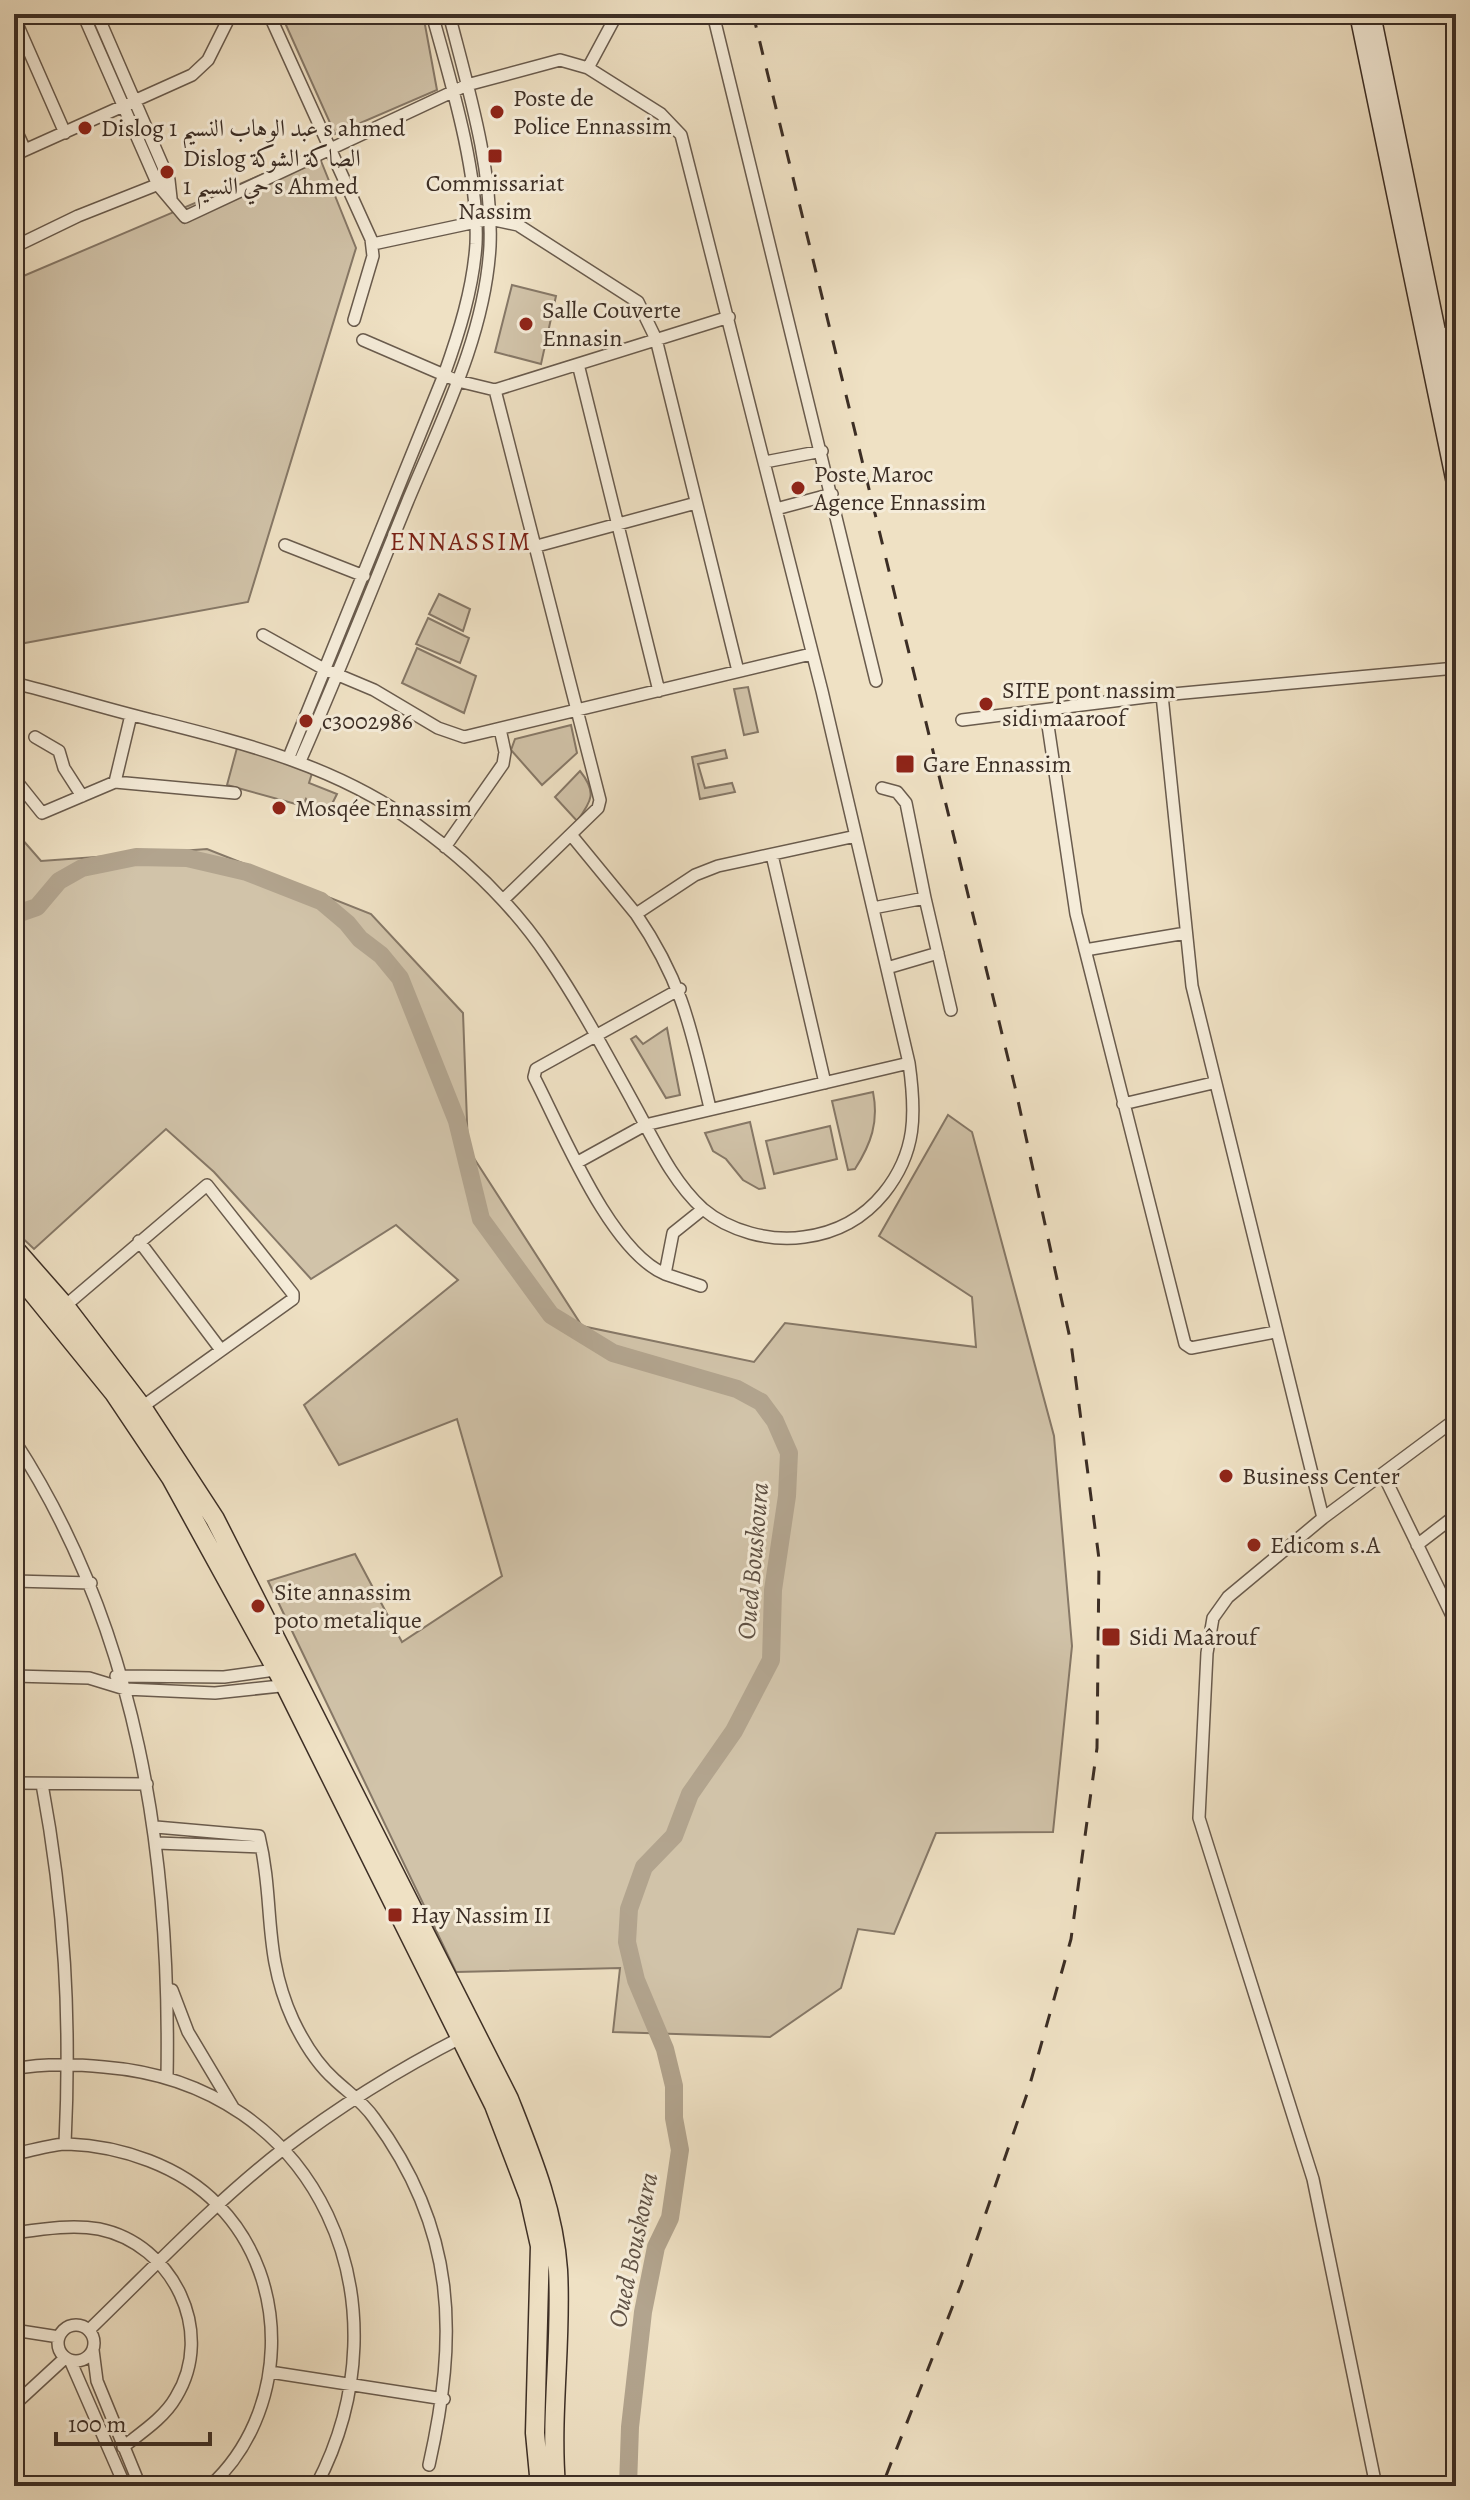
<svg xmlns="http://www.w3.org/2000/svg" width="1470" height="2500" font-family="Alegreya,Amiri,serif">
  <rect width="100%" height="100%" fill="#efe1c4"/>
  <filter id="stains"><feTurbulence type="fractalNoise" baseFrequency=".0025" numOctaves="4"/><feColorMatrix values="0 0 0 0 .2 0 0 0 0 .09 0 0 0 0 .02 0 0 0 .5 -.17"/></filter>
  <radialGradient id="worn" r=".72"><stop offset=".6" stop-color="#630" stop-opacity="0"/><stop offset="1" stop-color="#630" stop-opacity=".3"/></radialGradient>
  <path fill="#d1c3a9" stroke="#867867" stroke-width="2" d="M281,14H423L437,90L335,134Z
    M317,151L356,248L248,602L14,645V280Z
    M512,285L556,296L541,364L495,352Z
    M439,594L470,609L463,631L429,614Z
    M428,618L469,638L460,663L416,644Z
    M417,648L476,676L464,713L402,683Z
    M748,687L758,732L744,735L734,689Z
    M571,725L577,753L542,785L511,750L515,739Z
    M237,748L313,770L309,783L337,794L327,814L315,811L306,799L303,806L227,785Z
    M725,750L727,758L698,764L705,788L732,783L735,792L700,799L692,757Z
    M580,771C597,792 592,801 577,821L555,797Z
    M14,830L41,861L207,849L371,914L463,1013L468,1149L582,1326L754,1362L785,1323L976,1347L972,1297L879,1236L948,1115L972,1132L1054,1436L1072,1646L1053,1832L936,1833L894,1934L858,1929L841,1988L770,2037L613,2032L620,1968L456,1972L268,1581L355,1554L402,1642L502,1576L457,1419L339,1465L304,1405L458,1280L396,1225L311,1279L214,1172L166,1129L34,1249L14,1230Z
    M667,1028L680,1095L666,1098L631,1039L636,1036L643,1044Z
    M873,1092C879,1122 871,1144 855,1169L848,1170L832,1101Z
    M750,1122L765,1188L759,1189L743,1180L726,1159L713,1151L705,1133Z
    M830,1126L837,1159L774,1174L766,1141Z"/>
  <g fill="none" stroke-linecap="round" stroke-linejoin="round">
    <path stroke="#b2a48e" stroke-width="18" d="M14,915L37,907L59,881L82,868L136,857L187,858L247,872L321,901L347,923L360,939L381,955L400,978L457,1121L481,1219L551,1315L613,1353L737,1389L761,1402L775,1421L789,1453L787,1496L773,1590L771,1660L734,1731L690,1794L674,1836L644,1867L629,1909L627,1942L636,1980L665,2049L674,2086V2118L680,2150L670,2218L656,2247L643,2312L630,2427L628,2486"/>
    <defs>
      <path id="street" d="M97,14L169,180L171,198
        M269,14L371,239L373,256L354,320
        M713,14L876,681
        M14,17L65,133
        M588,68L617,14
        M14,126L25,150
        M14,155L192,75L208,60L231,14
        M373,244L490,219L518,225L638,302L656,339L738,671
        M14,247L78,216L164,182
        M1433,336L1456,331
        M363,340L458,381L495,390L600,800L598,808L503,900
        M578,364L659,691
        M495,390L729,317
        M765,462L822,451
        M776,509L832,494
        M285,545L364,576
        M537,546L696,503
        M263,635L324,669L374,690L438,728L464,737L811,654
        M14,683C59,694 103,708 148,719C243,743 335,765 416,824C466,860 513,905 548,957C580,1004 607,1055 634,1104C654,1140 672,1181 703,1209C729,1231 770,1242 804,1237C836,1233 863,1219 884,1193C917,1152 916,1113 909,1063L822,691L681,135L661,114L588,68L560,60L467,85L185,217L158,185L83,14
        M1162,695L1192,986L1323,1518
        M1046,712L1076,914L1185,1344L1191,1348L1275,1332
        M962,720L1162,695L1456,668
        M35,737L59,751L64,768L82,796
        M289,757L444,375C459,333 473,289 476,244C479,174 451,82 432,14
        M300,761C338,675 372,589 407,503C441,421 485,336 490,246C493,169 468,88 449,14
        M14,778L42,813L115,782L235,793
        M115,782L131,715
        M882,788L897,792L906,803L925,898
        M572,836L636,914L695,875L718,866L856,836
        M445,847L503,764L505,752L500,729
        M772,855L825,1083
        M873,908L925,898L951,1010
        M636,914C683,983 691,1029 710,1108
        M1085,950L1186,933
        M887,968L938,953
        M680,989L536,1069L534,1077C562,1131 610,1251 665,1274L673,1233L703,1209
        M1123,1104L1213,1083
        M578,1162L645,1125L909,1063
        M139,1241L221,1350
        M665,1274L701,1286
        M65,1306L207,1185L293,1294V1299L142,1407
        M14,1440C138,1630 171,1855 167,2078
        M1383,1474L1456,1624
        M1417,1545L1456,1515
        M14,1581L91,1583
        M14,1676L89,1678L125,1689L215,1693L290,1685
        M116,1676L224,1677L282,1669
        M14,1783L147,1784
        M42,1784C65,1907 71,2019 65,2144
        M156,1827L259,1836C275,1902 262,1952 293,2020C303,2041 318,2065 335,2080C349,2093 363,2102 374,2118C457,2230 458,2336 429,2465
        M157,1843L261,1847
        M172,1990L188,2032L234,2109
        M14,2069C44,2063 74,2064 104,2067C321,2084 412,2304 316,2486
        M14,2154C31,2151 51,2144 68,2144C121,2146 181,2166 218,2205C293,2281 288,2415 210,2486
        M14,2233C42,2229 72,2224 99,2229C173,2244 216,2332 176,2397C164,2418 142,2432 123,2447
        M58 2343a18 18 0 1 1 36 0a18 18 0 1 1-36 0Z
        M14,2330L59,2337
        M89,2330C152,2269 213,2204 282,2150C338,2107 401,2068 464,2036
        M93,2350L97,2381L140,2486
        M70,2360L125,2486
        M270,2372L444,2399
        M14,2405L65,2358
        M1376,2486L1313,2179L1199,1818L1207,1653L1213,1618L1228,1597L1323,1518L1456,1419"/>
      <path id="secondary" d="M1358,14L1456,488
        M1372,14L1456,424"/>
      <path id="primary" d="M14,1248L65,1306L142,1407L215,1519L509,2099C531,2155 554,2210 558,2270C562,2342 550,2414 556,2486
        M14,1270L114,1393L171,1478L286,1687L494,2105L529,2197L540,2246L535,2433L540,2486"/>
    </defs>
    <use href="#street" stroke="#695b4d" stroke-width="14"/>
    <use href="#secondary" stroke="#3c2e25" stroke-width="19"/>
    <use href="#primary" stroke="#3c2e25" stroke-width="21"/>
    <use href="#street" stroke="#f5ecd9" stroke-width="11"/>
    <use href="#secondary" stroke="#f5ecd9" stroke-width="16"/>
    <use href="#primary" stroke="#efe1c4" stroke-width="18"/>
    <path stroke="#3c2e25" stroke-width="3" stroke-dasharray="14 14" stroke-linecap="butt" d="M753,14L1015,1087L1071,1343L1099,1559L1097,1748L1071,1939L1028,2091L961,2285L882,2486"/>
  </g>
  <g fill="#8f2418" stroke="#f5ecd9" stroke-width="3">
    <circle cx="497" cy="112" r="8"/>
    <circle cx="85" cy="128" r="8"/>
    <rect x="487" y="148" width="16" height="16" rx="4"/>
    <circle cx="167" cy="172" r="8"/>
    <circle cx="526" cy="324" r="8"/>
    <circle cx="798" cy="488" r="8"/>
    <circle cx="986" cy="704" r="8"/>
    <circle cx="306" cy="721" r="8"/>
    <rect x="895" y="754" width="20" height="20" rx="4"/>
    <circle cx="279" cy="808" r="8"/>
    <circle cx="1226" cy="1476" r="8"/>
    <circle cx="1254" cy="1545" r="8"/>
    <circle cx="258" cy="1606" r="8"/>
    <rect x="1101" y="1627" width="20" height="20" rx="4"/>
    <rect x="387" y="1907" width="16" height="16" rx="4"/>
  </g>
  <g text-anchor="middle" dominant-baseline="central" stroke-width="6" stroke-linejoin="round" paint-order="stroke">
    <g font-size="24" fill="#3c2e25" stroke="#f5ecd9" text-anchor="start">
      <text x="513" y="98">Poste de<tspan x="513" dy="28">Police Ennassim</tspan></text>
      <text x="101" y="128">Dislog عبد الوهاب النسيم 1 s ahmed</text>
      <text x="183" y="158">Dislog الصاكة الشوكة<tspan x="183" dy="28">حي النسيم 1 s Ahmed</tspan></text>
      <text x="495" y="183" text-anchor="middle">Commissariat<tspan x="495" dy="28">Nassim</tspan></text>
      <text x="542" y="310">Salle Couverte<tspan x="542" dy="28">Ennasin</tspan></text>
      <text x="814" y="474">Poste Maroc<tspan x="814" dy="28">Agence Ennassim</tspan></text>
      <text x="1002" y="690">SITE pont nassim<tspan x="1002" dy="28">sidi maaroof</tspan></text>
      <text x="322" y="721">c3002986</text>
      <text x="923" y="764">Gare Ennassim</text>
      <text x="295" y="808">Mosqée Ennassim</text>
      <text x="1242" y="1476">Business Center</text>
      <text x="1270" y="1545">Edicom s.A</text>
      <text x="274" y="1592">Site annassim<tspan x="274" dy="28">poto metalique</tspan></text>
      <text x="1129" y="1637">Sidi Maârouf</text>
      <text x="411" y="1915">Hay Nassim II</text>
    </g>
    <g font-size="26" letter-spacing="2" fill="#7a1f14" stroke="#f5ecd9">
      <text x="461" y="541">ENNASSIM</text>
    </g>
    <g font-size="26" font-style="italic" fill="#5f5144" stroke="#f5ecd9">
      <text transform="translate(753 1561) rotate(-85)">Oued Bouskoura</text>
      <text transform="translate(633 2250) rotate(-78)">Oued Bouskoura</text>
    </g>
  </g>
  <rect width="1470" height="2500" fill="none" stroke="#efe1c4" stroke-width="48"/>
  <rect x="16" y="16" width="1438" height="2468" fill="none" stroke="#3c2e25" stroke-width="4"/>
  <rect x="24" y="24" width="1422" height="2452" fill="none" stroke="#3c2e25" stroke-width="2"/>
  <path d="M56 2432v12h154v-12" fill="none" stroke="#3c2e25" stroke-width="4"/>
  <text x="68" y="2432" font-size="24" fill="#3c2e25" stroke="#f5ecd9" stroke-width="6" paint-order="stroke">100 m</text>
  <rect width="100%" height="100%" filter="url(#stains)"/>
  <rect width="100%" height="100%" fill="url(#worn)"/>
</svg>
